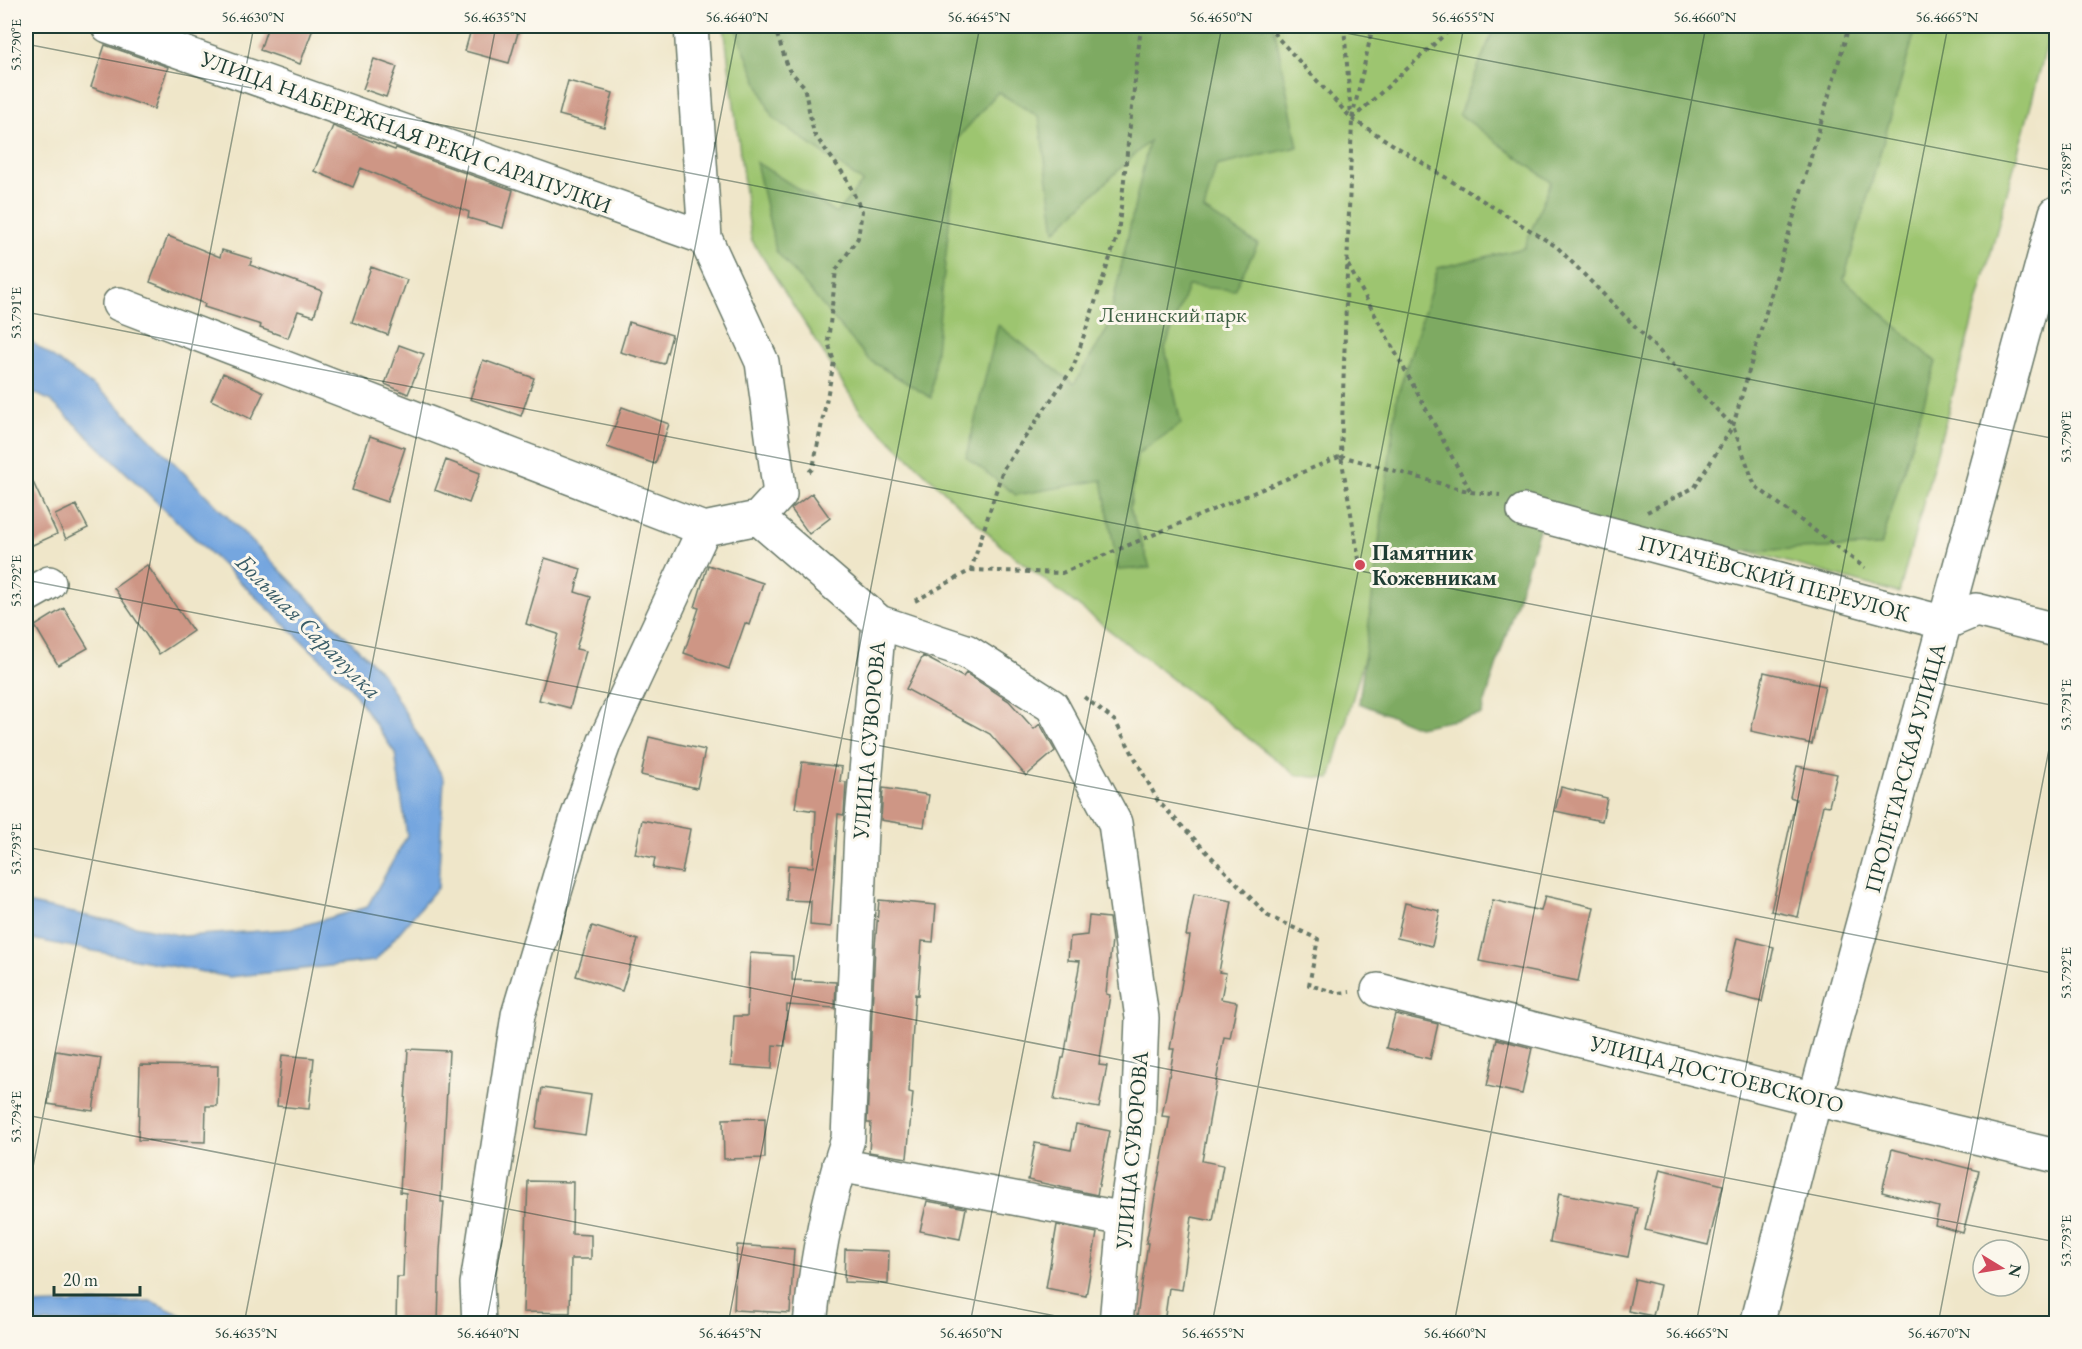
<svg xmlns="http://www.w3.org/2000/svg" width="2082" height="1349" font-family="'EB Garamond',serif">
  <rect width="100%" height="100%" fill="#fbf7ec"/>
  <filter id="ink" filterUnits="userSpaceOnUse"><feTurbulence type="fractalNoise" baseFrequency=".0167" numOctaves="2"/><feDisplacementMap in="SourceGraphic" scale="12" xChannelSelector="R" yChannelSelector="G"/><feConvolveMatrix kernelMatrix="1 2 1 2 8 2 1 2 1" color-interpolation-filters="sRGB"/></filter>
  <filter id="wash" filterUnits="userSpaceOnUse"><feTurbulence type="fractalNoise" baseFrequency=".008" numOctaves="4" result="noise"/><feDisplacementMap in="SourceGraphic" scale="24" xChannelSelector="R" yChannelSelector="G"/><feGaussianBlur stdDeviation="1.35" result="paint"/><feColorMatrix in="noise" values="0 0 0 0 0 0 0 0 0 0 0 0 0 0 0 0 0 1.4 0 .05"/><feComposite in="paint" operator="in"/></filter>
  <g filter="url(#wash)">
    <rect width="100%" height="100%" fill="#efe6c9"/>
    <path fill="#9dc570" stroke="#5e8152" stroke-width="1.5" d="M724,26H2052L1899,593L1420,460L1330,779L1296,775L1001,546L861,412L751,239Z"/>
    <path fill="#7eaa62" stroke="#4e744b" stroke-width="1.5" d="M737,26H1274L1298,147L1216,166L1204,210L1258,244L1234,290L1188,286L1165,348L1181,424L1137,454L1130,508L1150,568L1118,570L1102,480L1016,495L966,457L998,325L1074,384L1107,330L1149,141L1055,231L1039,117L998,92L958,138L931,398L869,360L776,251L756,162L836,213L863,182L772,117L738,35Z
      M1495,26H1939L1914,35L1844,279L1936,362L1881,546L1649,554L1541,523L1481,715L1418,727L1359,703L1397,397L1438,268L1524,248L1551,182L1459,114Z"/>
    <path fill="#74a6df" stroke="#4a728a" stroke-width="1.5" d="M26,338L110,398L382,673L444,779L438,887L375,961L229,977L26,938V903L183,936L291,929L367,907L407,836L395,753L350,687L51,401L26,389Z
      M151,1301L187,1318L194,1323H26V1305Z"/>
    <g id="blocks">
      <path fill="#ce9685" d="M268,26H314L300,64L260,50Z
        M472,26H520L509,63L465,51Z
        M105,45L168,67L154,109L91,87Z
        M374,59L397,67L386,97L363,89Z
        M568,81L613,93L604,127L559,115Z
        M333,126L395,150L396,148L513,190L503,228L468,218L469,212L361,168L353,187L314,171Z
        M168,236L220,257L222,250L252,259L250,265L322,291L314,316L298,311L288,338L260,328L261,325L204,307L205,304L150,282Z
        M371,267L407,280L388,335L352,322Z
        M629,322L672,335L664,364L620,352Z
        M399,345L424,354L408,394L385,384Z
        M483,360L534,378L521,416L470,399Z
        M223,373L264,392L251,419L211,400Z
        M622,407L669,424L655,464L607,447Z
        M370,436L405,448L387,502L352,490Z
        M446,460L480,473L469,503L435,490Z
        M26,467L57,534L26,548Z
        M812,493L830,518L809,534L791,509Z
        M76,505L88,528L66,539L55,515Z
        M545,558L581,569L575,592L591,597L576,649L586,651L570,708L539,700L558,634L526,624Z
        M147,565L193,631L159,654L114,588Z
        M708,565L763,583L749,625L745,623L729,669L684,653L699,608L695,607Z
        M64,608L88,648L58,665L35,626Z
        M923,656L963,677L966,673L1009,701L1034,729L1040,724L1055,751L1026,776L990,734L906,689Z
        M1764,672L1825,686L1812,744L1751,731Z
        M649,737L705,750L697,788L641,775Z
        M802,762L842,767L840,781L846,782L844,815L838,814L831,927L810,925L811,901L786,900L788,865L813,867L816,811L795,808Z
        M1797,766L1837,774L1829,806L1823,805L1798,917L1771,911L1796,799L1790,797Z
        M1561,787L1607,798L1602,821L1555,811Z
        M883,788L929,795L924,827L881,820Z
        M642,820L690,829L682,873L653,868L655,858L635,854Z
        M1194,894L1232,901L1219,972L1226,973L1221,999L1237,1002L1230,1038L1224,1037L1202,1161L1223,1165L1213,1221L1192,1217L1182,1290L1169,1288L1164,1323H1136L1148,1243H1146L1170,1117L1162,1116L1174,1049H1170L1190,936H1186Z
        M1545,896L1594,907L1578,981L1479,961L1493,900L1541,911Z
        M879,900L936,905L933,942L922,941L918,995L915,994L909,1092L913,1093L907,1158L869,1152L871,1123H867L875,946Z
        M1405,903L1440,911L1432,946L1397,938Z
        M1089,916L1109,918L1112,940L1106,994L1110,995L1099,1065L1107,1066L1099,1108L1054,1100L1062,1058H1064L1080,961L1068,960L1070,937L1087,935Z
        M592,926L638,940L622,991L576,976Z
        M1737,938L1774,947L1762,1002L1725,993Z
        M750,953L793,956L792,980L836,982L835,1008L787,1005L785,1046L773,1045L772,1069L731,1066L734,1016H747Z
        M1395,1014L1438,1024L1430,1059L1386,1048Z
        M1497,1039L1532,1048L1522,1094L1487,1086Z
        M408,1049L449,1051L441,1202H444L440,1250L438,1323H396L397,1277H403L406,1193L400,1192Z
        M56,1051L101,1058L93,1111L48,1104Z
        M282,1055L314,1058L309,1109L277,1106Z
        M140,1065L218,1066L217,1106H206L205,1142L138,1140Z
        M542,1088L591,1095L585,1135L536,1128Z
        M765,1118V1158L724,1159L723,1119Z
        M1076,1124L1110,1131L1097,1195L1028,1180L1035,1143L1071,1150Z
        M1892,1149L1979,1171L1963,1233L1935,1225L1939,1207L1882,1192Z
        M1660,1169L1723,1185L1708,1245L1645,1230Z
        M528,1181L573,1182L572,1234L591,1235V1259H571L570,1313L523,1312Z
        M1559,1193L1638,1208L1628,1257L1550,1242Z
        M927,1201L966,1208L960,1239L920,1231Z
        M1057,1225L1097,1233L1086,1296L1046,1288Z
        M737,1245L794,1249L790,1313L734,1310Z
        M845,1249L889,1251L888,1284L844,1282Z
        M1635,1279L1660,1285L1653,1316L1628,1311Z"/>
    </g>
  </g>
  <g filter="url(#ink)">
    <use href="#blocks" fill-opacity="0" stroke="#687868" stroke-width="1.5"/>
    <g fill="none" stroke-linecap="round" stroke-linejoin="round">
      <defs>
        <path id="minor" d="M108,26L705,238
          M119,304L704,529
          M1524,511L1945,623L1976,610L2056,630
          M758,518L879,622
          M26,596L49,583
          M1378,990L1815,1099L2056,1156
          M839,1165L1125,1219
          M479,1324L477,1284L518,1015L577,818L605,741L704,529L758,518L780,494L762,362L705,238L691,26
          M810,1324C816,1263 828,1197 848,1139L861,830L879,622L966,651L1052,706L1115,823L1142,1018L1138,1126L1125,1219L1116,1324
          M1757,1324L1815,1099L2056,213"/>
      </defs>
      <use href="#minor" stroke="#687868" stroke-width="36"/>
      <path stroke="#687868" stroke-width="4" stroke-dasharray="4.5 4.5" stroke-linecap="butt" d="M774,26L789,70L804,86L814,134L845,176L862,211L858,238L836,270L828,342L834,362L813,468L809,472
        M1267,26L1352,119L1557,247L1733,426L1755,486L1865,568
        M1344,26L1351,116
        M1373,26L1352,119L1341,456L1471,492L1500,495
        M1352,119L1454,26
        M1348,265L1471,492
        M1647,512L1695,487L1733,426L1849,26
        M971,570L1062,573L1341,456L1360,565
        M915,601L971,570L1003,469L1073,368L1118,234L1141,26
        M1084,697L1115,721L1158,801L1268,916L1318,939L1309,985L1338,993L1350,992"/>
      <use href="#minor" stroke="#fff" stroke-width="33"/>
    </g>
  </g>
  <path fill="none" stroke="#1f3d34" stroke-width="1.5" stroke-opacity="0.45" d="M1310,26L2056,171M26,44L2056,439M26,312L2056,706M26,580L2056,974M26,847L2056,1242M26,1115L1097,1324M26,1203L254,26M244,1324L496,26M486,1324L738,26M728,1324L980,26M970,1324L1222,26M1212,1324L1464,26M1454,1324L1706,26M1696,1324L1948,26M1938,1324L2056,713"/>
  <circle fill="#d1495b" stroke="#fbf7ec" stroke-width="2" cx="1360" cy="565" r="6"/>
  <g text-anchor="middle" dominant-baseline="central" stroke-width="6" stroke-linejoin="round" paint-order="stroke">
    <g font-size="22" fill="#1f3d34" stroke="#fbf7ec">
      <text transform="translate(406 132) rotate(20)">УЛИЦА НАБЕРЕЖНАЯ РЕКИ САРАПУЛКИ</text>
      <text transform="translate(1774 578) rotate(15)">ПУГАЧЁВСКИЙ ПЕРЕУЛОК</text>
      <text transform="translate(869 740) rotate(-85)">УЛИЦА СУВОРОВА</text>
      <text transform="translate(1905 768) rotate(-75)">ПРОЛЕТАРСКАЯ УЛИЦА</text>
      <text transform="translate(1717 1074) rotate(14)">УЛИЦА ДОСТОЕВСКОГО</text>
      <text transform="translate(1132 1150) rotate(-85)">УЛИЦА СУВОРОВА</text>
    </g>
    <g font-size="22" fill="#3e5f43" stroke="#fbf7ec">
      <text x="1173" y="314">Ленинский парк</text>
    </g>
    <g font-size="22" font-weight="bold" fill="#1f3d34" stroke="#fbf7ec" text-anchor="start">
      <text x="1372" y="552">Памятник<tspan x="1372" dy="25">Кожевникам</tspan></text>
    </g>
    <g font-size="24" font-style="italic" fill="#395c67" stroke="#fbf7ec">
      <text transform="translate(309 626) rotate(45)">Большая Сарапулка</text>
    </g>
  </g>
  <rect width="2082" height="1349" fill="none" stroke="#fbf7ec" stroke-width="66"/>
  <g transform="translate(2001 1268) rotate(101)"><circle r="28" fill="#fbf7ec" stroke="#a3ada2" stroke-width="1.5"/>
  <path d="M0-4.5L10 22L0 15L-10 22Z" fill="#d1495b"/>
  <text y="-9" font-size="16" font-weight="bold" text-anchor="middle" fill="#1f3d34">N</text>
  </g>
  <path d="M54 1286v9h86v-9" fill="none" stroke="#1f3d34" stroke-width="3"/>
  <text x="63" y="1286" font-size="18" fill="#1f3d34" stroke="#fbf7ec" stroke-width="4.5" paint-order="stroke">20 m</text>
  <rect x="33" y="33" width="2016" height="1283" fill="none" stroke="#1f3d34" stroke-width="2"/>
  <g font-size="15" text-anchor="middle" fill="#1f3d34">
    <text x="253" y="22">56.4630°N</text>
    <text x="495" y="22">56.4635°N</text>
    <text x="737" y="22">56.4640°N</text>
    <text x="979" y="22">56.4645°N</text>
    <text x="1221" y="22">56.4650°N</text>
    <text x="1463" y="22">56.4655°N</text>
    <text x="1705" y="22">56.4660°N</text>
    <text x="1947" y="22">56.4665°N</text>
    <text transform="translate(16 45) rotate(-90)" y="5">53.790°E</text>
    <text transform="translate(2066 169) rotate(-90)" y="5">53.789°E</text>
    <text transform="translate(16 313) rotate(-90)" y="5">53.791°E</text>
    <text transform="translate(2066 437) rotate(-90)" y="5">53.790°E</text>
    <text transform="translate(16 581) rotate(-90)" y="5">53.792°E</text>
    <text transform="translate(2066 705) rotate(-90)" y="5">53.791°E</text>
    <text transform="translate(16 849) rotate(-90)" y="5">53.793°E</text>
    <text transform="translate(2066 973) rotate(-90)" y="5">53.792°E</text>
    <text transform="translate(16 1117) rotate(-90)" y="5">53.794°E</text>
    <text transform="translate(2066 1241) rotate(-90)" y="5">53.793°E</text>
    <text x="246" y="1338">56.4635°N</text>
    <text x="488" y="1338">56.4640°N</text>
    <text x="730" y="1338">56.4645°N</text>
    <text x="971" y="1338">56.4650°N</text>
    <text x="1213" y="1338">56.4655°N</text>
    <text x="1455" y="1338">56.4660°N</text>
    <text x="1697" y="1338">56.4665°N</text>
    <text x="1939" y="1338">56.4670°N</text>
  </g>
</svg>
